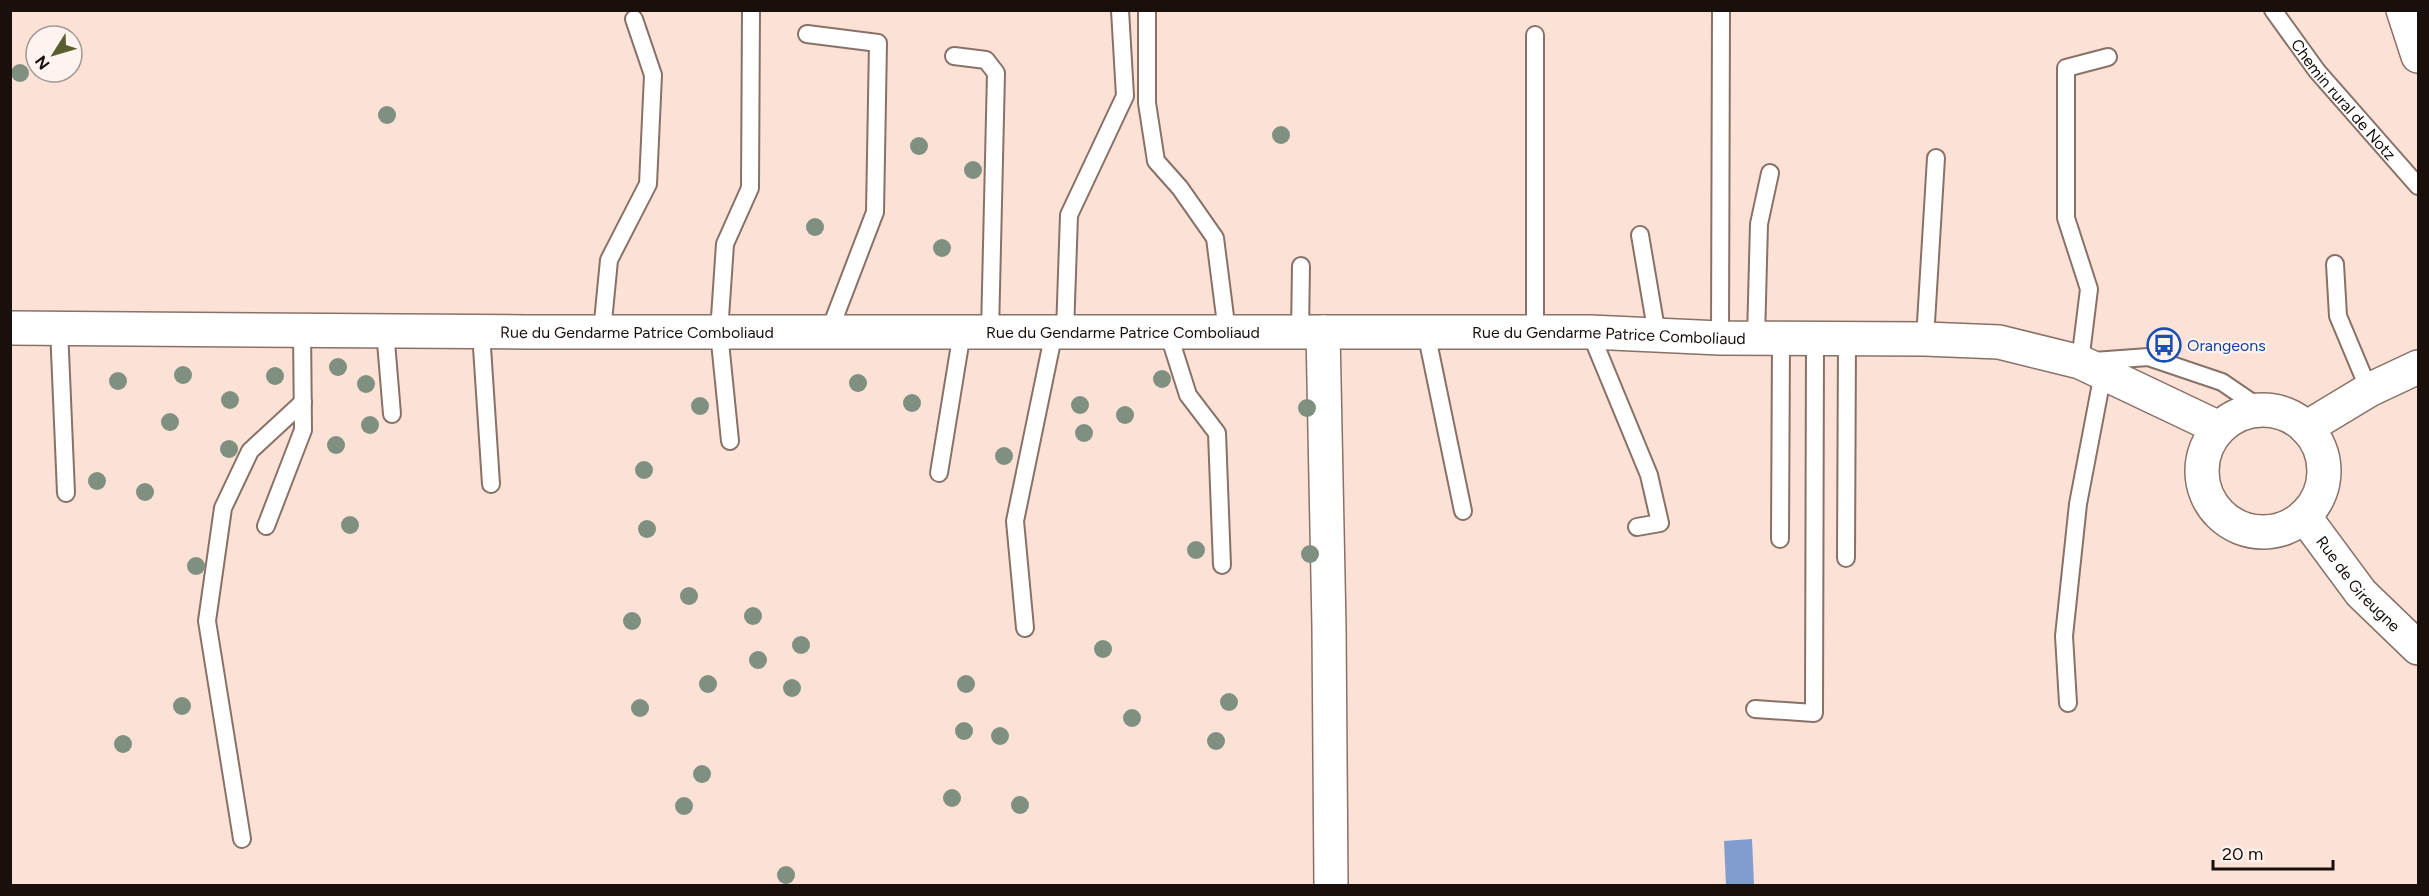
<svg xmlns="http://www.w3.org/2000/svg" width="2429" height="896" font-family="Figtree,sans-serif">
  <rect width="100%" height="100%" fill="#fce1d6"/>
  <path fill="#819cce" d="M1752,839L1754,885H1726L1724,841Z"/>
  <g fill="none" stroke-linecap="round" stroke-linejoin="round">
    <defs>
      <g id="lane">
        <path d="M1147,10V103L1156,161L1180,188L1215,238L1227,332"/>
        <path id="s1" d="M2273,10L2317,71L2418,186"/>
        <path d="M807,34L878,43L875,212L829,332"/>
        <path d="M1535,35V332"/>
        <path d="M954,56L986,60L996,73L990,332"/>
        <path d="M2108,57L2066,68V218L2089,289L2080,362L2148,357L2222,382L2263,410"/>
        <path d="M1640,235L1657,335"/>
        <path d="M2335,264L2338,316L2369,390"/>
        <path d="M59,328L66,493"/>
        <path d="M385,330L392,414"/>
        <path d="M481,332L491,484"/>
        <path d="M602,332L609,260L648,184L653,75L634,19"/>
        <path d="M1065,332L1069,215L1125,96L1120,10"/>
        <path d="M1168,332L1188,395L1217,433L1222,565"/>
        <path d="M1300,332L1301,266"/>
        <path d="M1426,332L1463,511"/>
        <path d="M1590,332L1649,475L1660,523L1637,527"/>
        <path d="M1720,338L1721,10"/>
        <path d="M1756,338L1759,224L1770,173"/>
        <path d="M1925,339L1936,158"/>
        <path d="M730,441L719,332L725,244L750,188L751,10"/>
        <path d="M939,473L962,332"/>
        <path d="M266,526L303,430L302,329"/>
        <path d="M1780,539L1781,340"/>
        <path d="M1846,558L1847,339"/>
        <path d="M1025,628L1015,521L1054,332"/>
        <path d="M2068,703L2064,636L2078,504L2103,373"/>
        <path d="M1755,709L1814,713L1815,340"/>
        <path d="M242,839L207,621L223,508L250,451L303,402"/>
      </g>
      <g id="street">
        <path d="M2403,10L2418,56"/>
        <path id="s2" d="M10,328L527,332H1590L1720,338L1925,339L1999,342L2080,362L2219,428"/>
        <path d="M1323,332L1329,627L1331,886"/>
        <circle cx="2263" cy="471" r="61"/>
        <path d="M2306,428L2369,390L2418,367"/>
        <path id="s3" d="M2304,516L2361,593L2418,648"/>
      </g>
    </defs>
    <use href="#lane" stroke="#887167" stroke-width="20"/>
    <use href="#street" stroke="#887167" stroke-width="36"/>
    <use href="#lane" stroke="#fff" stroke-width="16"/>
    <use href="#street" stroke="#fff" stroke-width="33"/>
  </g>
  <g fill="#7f9080">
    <circle cx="20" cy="73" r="9"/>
    <circle cx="387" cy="115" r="9"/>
    <circle cx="1281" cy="135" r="9"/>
    <circle cx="919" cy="146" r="9"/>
    <circle cx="973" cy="170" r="9"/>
    <circle cx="815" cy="227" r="9"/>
    <circle cx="942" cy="248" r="9"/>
    <circle cx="338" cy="367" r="9"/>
    <circle cx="183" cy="375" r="9"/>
    <circle cx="275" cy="376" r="9"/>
    <circle cx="1162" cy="379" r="9"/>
    <circle cx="118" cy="381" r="9"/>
    <circle cx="858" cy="383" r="9"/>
    <circle cx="366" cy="384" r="9"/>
    <circle cx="230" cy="400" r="9"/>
    <circle cx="912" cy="403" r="9"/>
    <circle cx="1080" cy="405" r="9"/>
    <circle cx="700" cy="406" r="9"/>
    <circle cx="1307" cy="408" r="9"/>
    <circle cx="1125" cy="415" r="9"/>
    <circle cx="170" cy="422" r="9"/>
    <circle cx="370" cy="425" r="9"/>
    <circle cx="1084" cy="433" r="9"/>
    <circle cx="336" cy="445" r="9"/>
    <circle cx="229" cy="449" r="9"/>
    <circle cx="1004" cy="456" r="9"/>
    <circle cx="644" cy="470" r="9"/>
    <circle cx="97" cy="481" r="9"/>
    <circle cx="145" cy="492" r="9"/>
    <circle cx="350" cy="525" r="9"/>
    <circle cx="647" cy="529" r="9"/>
    <circle cx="1196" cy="550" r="9"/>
    <circle cx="1310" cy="554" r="9"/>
    <circle cx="196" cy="566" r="9"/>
    <circle cx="689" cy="596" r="9"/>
    <circle cx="753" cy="616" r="9"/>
    <circle cx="632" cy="621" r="9"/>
    <circle cx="801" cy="645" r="9"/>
    <circle cx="1103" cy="649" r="9"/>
    <circle cx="758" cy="660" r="9"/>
    <circle cx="708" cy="684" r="9"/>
    <circle cx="966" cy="684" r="9"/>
    <circle cx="792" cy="688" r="9"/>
    <circle cx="1229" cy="702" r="9"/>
    <circle cx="182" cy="706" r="9"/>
    <circle cx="640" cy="708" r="9"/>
    <circle cx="1132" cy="718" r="9"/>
    <circle cx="964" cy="731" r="9"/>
    <circle cx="1000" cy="736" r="9"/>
    <circle cx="1216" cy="741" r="9"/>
    <circle cx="123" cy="744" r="9"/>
    <circle cx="702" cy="774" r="9"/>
    <circle cx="952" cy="798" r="9"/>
    <circle cx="1020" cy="805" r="9"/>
    <circle cx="684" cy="806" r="9"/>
    <circle cx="786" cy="875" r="9"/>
  </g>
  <defs>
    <symbol id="bus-ring" viewBox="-11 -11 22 22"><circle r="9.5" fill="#fef3ee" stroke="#1a4fb4" stroke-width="1.5"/><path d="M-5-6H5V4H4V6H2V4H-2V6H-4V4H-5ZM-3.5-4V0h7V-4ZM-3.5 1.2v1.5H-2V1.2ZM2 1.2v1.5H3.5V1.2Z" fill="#1a4fb4"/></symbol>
  </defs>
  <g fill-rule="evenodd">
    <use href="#bus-ring" x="2145" y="326" width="38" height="38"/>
  </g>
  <g text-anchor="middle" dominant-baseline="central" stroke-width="4.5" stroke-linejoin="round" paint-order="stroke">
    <g font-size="16" fill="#19100c" stroke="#fef3ee">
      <text stroke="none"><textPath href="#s1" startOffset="114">Chemin rural de Notz</textPath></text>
      <text stroke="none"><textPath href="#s2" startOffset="627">Rue du Gendarme Patrice Comboliaud</textPath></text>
      <text stroke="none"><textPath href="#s2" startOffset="1113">Rue du Gendarme Patrice Comboliaud</textPath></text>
      <text stroke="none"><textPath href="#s2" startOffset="1599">Rue du Gendarme Patrice Comboliaud</textPath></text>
      <text stroke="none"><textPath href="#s3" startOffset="87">Rue de Gireugne</textPath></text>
    </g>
    <g font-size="16" fill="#164399" stroke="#fef3ee" text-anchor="start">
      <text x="2187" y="345">Orangeons</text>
    </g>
  </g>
  <rect width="2429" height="896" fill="none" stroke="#19100c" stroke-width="24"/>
  <g transform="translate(54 54) rotate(233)"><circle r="28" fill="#fef3ee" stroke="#a29894" stroke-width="1.5"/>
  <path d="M0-4.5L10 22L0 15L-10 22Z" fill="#5a5e2c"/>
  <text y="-9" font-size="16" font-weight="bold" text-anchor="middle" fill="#19100c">N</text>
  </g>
  <path d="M2213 860v9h120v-9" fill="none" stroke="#19100c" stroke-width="3"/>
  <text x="2222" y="860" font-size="18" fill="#19100c" stroke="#fef3ee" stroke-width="4.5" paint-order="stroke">20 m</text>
</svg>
